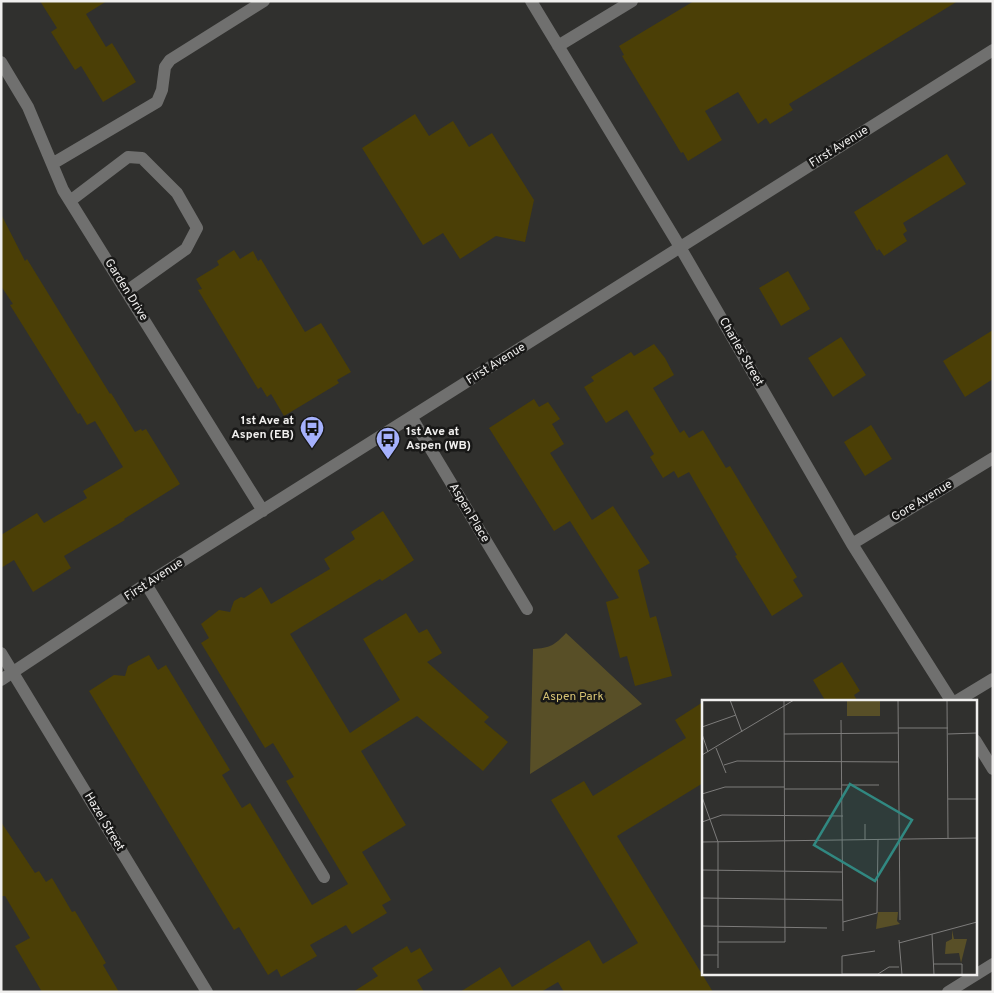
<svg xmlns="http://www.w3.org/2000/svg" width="994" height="993" font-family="Overpass,sans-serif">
  <rect width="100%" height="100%" fill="#30302e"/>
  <path fill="#584f27" d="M566,633L642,704L530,774L533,649C550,648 555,645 566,633Z"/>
  <path fill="#4b3f06" d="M40,1H107L86,14L106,47L112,43L136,82L103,102L81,66L75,70L51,32L57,28Z
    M694,1H958L789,104L793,110L770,124L766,118L758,124L738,92L705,111L722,140L688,161L683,152L681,153L666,128L622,56L624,55L619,46Z
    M415,114L429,136L453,121L469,147L492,133L534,200L525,242L496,236L460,259L443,233L423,245L362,148Z
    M947,154L966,184L903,223L907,231L903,234L907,241L884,256L879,249L877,251L854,212Z
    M1,214L25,261L27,259L110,394L111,393L135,432L141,429L142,431L146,429L180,484L124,519L125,520L64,556L71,568L33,592L14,560L1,568V535L37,513L44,523L87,498L83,491L123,467L95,421L87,425L80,413L78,414L10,305L13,304L1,286Z
    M234,250L240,259L253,251L258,261L261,259L305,332L321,323L351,372L337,380L339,383L284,416L271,394L267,397L261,387L258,389L198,290L202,289L196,279L219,265L217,261Z
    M788,271L810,309L781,326L759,288Z
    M993,330V379L965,397L943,361Z
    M841,337L866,375L833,397L808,358Z
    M654,344L665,358L674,375L653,388L680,433L684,430L689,438L703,430L726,468L730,466L797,577L793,580L803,596L772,616L735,556L737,555L689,472L678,478L674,471L663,478L650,457L654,454L627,410L606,423L584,387L594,381L591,377L631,352L634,356Z
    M534,399L539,407L548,402L560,419L552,424L564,444L550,453L592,520L613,506L650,563L638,570L650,618L656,616L672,676L635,686L627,656L620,658L606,602L619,598L570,521L554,531L489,428Z
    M871,425L892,459L865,476L844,442Z
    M383,511L414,560L382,581L380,579L290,634L350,733L400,700L363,639L406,613L419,633L427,629L442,653L427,662L489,717L484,722L508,742L483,771L417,716L361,751L406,825L362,852L391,900L382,905L387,913L352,934L346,925L310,945L317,956L281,977L277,969L268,975L239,927L234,930L89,691L114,675L125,676L128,666L149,655L158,670L166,665L230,770L222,775L242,808L250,803L312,905L348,884L286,781L294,777L273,743L265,748L201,643L209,638L201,624L219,610L230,612L234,601L241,597L244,598L261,587L271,604L330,569L324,559L355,539L351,532Z
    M842,662L860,691L854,695L858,702H826L813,680Z
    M703,702V783L617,836L713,992H564L558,982L541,992H460L500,967L512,987L589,940L603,964L638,943L551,800L584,781L593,796L686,738L675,720Z
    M1,822L35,873L39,871L46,882L52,878L72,912L75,911L106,963L103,965L119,992H42L15,946L30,938L5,896H1Z
    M407,946L411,953L420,948L433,970L417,980L424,992H353L378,976L372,968Z"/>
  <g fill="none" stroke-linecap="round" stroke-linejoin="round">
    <path stroke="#70706f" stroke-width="12" d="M531,1L680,247L852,544L952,702
      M558,46L632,1
      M1,62L28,107L63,190L263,511
      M52,164L157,102L162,90L165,67L170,60L264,1
      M70,201L128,157L142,158L177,193L197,228L186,249L127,291
      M412,418L527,609
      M852,544L993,458
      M146,584L324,877
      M1,653L207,992
      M1,680L146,584L993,50
      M955,702L993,679
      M975,740L993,769
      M948,992L993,964"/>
  </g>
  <defs>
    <symbol id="bus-pin" viewBox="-11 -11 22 30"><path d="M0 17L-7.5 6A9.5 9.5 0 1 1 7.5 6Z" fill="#a5b1fc" stroke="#181817"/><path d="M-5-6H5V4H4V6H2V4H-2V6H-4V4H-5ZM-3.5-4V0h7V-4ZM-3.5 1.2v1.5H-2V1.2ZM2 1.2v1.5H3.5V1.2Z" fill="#111"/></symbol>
  </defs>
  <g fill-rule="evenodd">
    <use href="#bus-pin" x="298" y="414" width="28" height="38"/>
    <use href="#bus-pin" x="374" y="425" width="28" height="38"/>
  </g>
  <g text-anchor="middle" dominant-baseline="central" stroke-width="5" stroke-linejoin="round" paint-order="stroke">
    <g font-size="12" fill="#f0efee" stroke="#181817">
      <text transform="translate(839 147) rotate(-32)">First Avenue</text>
      <text transform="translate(126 290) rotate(58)">Garden Drive</text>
      <text transform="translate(741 352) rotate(60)">Charles Street</text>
      <text transform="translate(496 364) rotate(-32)">First Avenue</text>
      <text transform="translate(922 501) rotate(-31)">Gore Avenue</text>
      <text transform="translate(469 513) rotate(59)">Aspen Place</text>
      <text transform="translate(154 580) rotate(-33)">First Avenue</text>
      <text transform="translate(104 822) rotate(59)">Hazel Street</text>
    </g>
    <g font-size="12" font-weight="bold" fill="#f0efee" stroke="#181817" text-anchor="end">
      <text x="294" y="421">1st Ave at<tspan x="294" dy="14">Aspen (EB)</tspan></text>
      <text x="406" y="432" text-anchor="start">1st Ave at<tspan x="406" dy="14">Aspen (WB)</tspan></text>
    </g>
    <g font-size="12" fill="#d6c373" stroke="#181817">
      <text x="573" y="697">Aspen Park</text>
    </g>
  </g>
  <g transform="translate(702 700)">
    <rect width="275" height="275" fill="#30302e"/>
    <path d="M178,0V16H145V1ZM176,212H196L195,221L198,224L174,229ZM250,230L252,239H265L259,263L257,253L243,254L244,242L250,239Z" fill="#584f27"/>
    <path fill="none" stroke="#7d7c7b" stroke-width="1" d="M28,0L40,32M196,0L198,220M245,0L246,139M139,20L141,231M0,27L34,15M196,28H246M0,34L6,52M82,34L196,33M246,34L275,33M14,48L24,73M0,55L92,0M22,65L35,61L197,62M140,85H177M82,89H140M0,94L23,87H82M0,97L16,142V268M246,99H275M0,122L20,115L141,116M163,140V124M0,142L275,138M0,170L140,172M0,198L140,200M141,222L175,213L176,140M0,226L125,228M230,234L232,275M197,240L200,275M16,242H83L82,0M197,243L275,222M0,255H16M232,264H260V275M140,274H176L187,267H197M140,275V256L173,251"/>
    <path fill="#318881" fill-opacity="0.15" stroke="#318881" stroke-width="2.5" d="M148,84L210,120L173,181L112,145Z"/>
    <rect width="275" height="275" fill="none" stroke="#f0efee" stroke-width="2.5"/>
  </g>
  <rect width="994" height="993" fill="none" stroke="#f0efee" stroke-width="5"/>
</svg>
